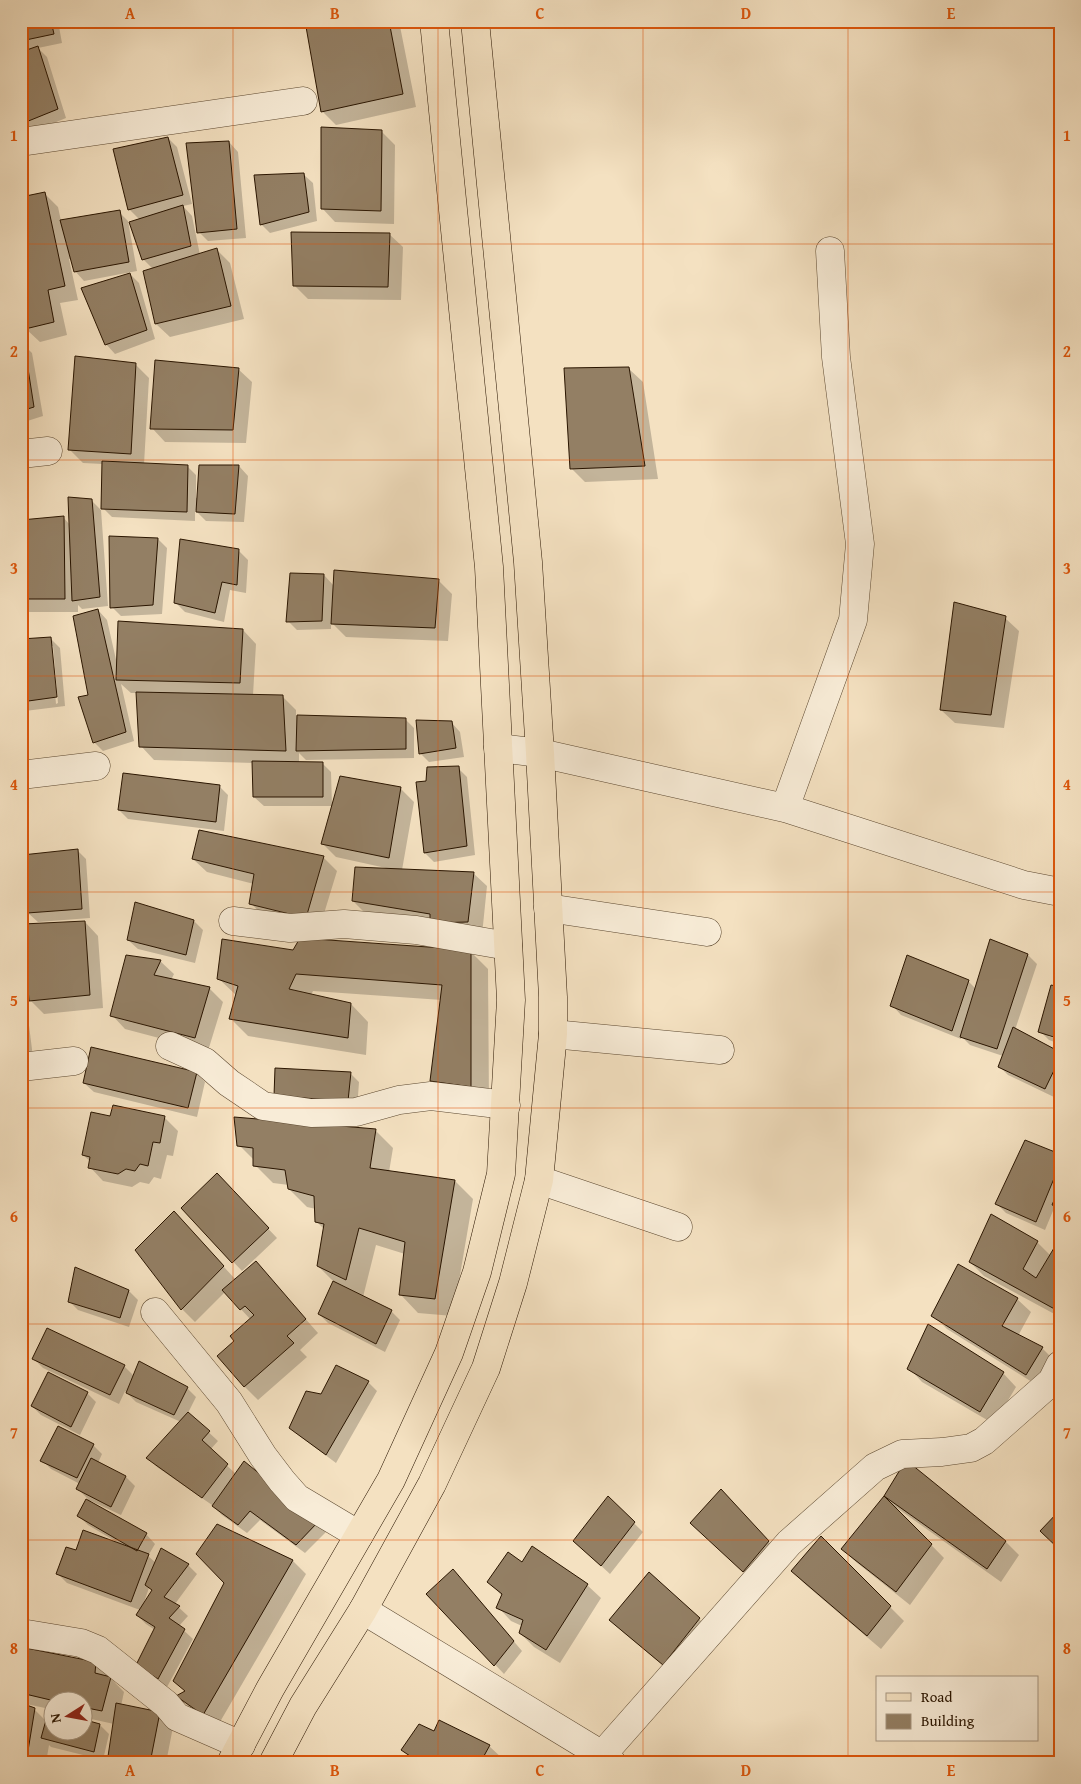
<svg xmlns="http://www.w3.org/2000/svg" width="1081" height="1784" font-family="'Gentium Book Plus',serif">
  <rect width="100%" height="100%" fill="#f4e1c1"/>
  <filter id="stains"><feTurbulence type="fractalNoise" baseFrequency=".004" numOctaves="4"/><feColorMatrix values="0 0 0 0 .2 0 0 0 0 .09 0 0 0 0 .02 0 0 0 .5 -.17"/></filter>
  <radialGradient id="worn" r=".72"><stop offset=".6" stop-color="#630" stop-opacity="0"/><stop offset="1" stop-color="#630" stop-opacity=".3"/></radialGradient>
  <path fill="#0003" fill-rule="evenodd" d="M21,21H58L62,43L38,48L47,57L66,118L25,135L21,131V54L26,52V50L21,51Z
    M306,21H399L416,107L336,125L322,111Z
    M382,132L395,145L394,224L335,222L322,208Z
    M168,138L177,147L192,204L183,206L192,216L200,255L216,249L230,263L244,319L170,337L156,324L153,269L143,259L140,220L129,209Z
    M229,142L238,152L246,238L208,241L199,232Z
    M303,174L313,183L317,221L270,233L261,224Z
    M44,193L58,207L61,221L119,212L128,221L137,271L84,281L75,271L72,259H69L78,300L60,303L67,335L40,342L26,329L21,311Z
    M389,234L403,247L401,300L308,299L294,285Z
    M129,273L139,283L155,339L115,354L106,344Z
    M23,344L32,353L43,416L21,423V345Z
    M135,364L149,378L144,464L187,466L196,475V498H198L239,466L248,476L244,522L206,521L195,510V521L112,517L103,508V464L83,463L69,449Z
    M238,369L252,382L246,443L165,442L152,428Z
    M629,369L643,382L658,479L585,482L572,469Z
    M92,501L101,510L108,606L82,609L78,605V612H21V521L63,517L70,525Z
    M110,538L158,539L167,548L162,614L121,616L112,607Z
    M239,551L248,560L246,593L230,590L224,622L185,612L176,603Z
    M324,575L334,586L438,580L452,594L448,641L346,637L331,622V629L297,630L288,621Z
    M98,610L107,620L117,664L243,630L256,644L253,695L282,696L296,710V716L405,719L414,728V758L306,760L299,753V763H322L331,772L332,806H264L254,797V763L154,760L141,746L137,693H131L121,684L134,741L103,751L94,742L90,696Z
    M1005,618L1019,631L1004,728L955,723L941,710Z
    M50,638L60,648L65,706L25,711L21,708V641ZM51,646H53L58,703L56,704Z
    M451,722L460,732L464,757L429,762L420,753Z
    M458,768L467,777L475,855L434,862L425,853L427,782Z
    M219,786L228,795L224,831L128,819L119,810Z
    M400,788L414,802L402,870L473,873L487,886L482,935L367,915L353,901L386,868L336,857L323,844Z
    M21,824L23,826V856L77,850L86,859L90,918L38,922L28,913L24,859H21Z
    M323,857L337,871L319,930L264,917L251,903L254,884L207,872L193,859Z
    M21,868L24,919L21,920Z
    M136,904L194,921L203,930L195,963L138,949L128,940Z
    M85,922L98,936L103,1008L44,1014L30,1000Z
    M470,951L488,969L489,1104L449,1099L431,1081L442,1000L313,991L311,995L351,1004L368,1022L366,1055L248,1036L230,1018L237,996L218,978L294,952Z
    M1028,955L1037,964L1015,1030L1060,1053V1086L1054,1097L1008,1075L999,1066L1003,1056L970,1045L962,1037L961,1039L901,1015L892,1005L968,981L976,989Z
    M160,961L174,974L171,980L209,988L223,1002L208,1051L125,1029L112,1015Z
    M21,962L34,1065L21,1068Z
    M1040,1031L1048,1034V1036L1060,1040V1044L1049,1040Z
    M196,1073L205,1082L197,1117L94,1092L84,1083Z
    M350,1073L359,1082L357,1110L275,1096Z
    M114,1107L165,1118L178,1131L173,1156L167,1155L161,1179L154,1177L149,1184L140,1182L132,1187L103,1181L90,1167L91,1162L83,1155L111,1117Z
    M375,1130L393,1148L389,1172L455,1181L473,1199L453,1316L418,1313L401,1295L405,1254L376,1245L363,1297L391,1311L400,1320L385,1352L328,1323L319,1314L334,1282L318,1266L324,1229L317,1222L316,1209L307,1207L289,1189V1185L273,1183L255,1165V1161L239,1145Z
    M1060,1155V1210L1055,1206L1045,1230L1006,1213L997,1204Z
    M226,1184L277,1238L242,1271L182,1208Z
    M187,1227L236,1280L256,1263L318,1333L300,1350L307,1357L258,1400L244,1386L236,1341L251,1320L225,1292L195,1322L182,1309Z
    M1060,1241V1317L984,1276L970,1262L1037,1242L1051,1256Z
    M129,1291L138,1300L129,1327L78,1310L69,1301Z
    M1017,1299L1031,1312L1018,1336L1042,1348L1056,1362L1040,1387L947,1329L933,1315Z
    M34,1359L124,1366L134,1376L187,1388L196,1397L188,1413L218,1441L210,1450L236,1474L317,1523L326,1532L305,1553L260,1520L247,1533L222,1515L212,1505L157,1467L148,1458L181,1422L136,1402L125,1391L119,1404L43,1368Z
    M909,1368L1003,1373L1016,1387L994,1424L922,1382Z
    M368,1382L377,1391L336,1463L300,1436L291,1427Z
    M87,1393L96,1402L80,1435L41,1415L32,1406Z
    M93,1445L102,1454L98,1463L126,1477L135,1486L121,1515L91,1501L90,1502L146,1534L155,1544L148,1556L156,1563L188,1565L197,1574L175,1604L188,1616L179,1626L193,1639L167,1687L147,1674L155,1630L146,1624L137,1615L140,1610L67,1583L58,1574L76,1552L120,1544L88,1525L79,1516L88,1499L78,1489L80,1484L51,1469L42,1460ZM149,1588L152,1591L144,1605H143Z
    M885,1497L1005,1541L1019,1555L1001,1582L897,1508L896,1509L944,1558L910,1605L856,1562L842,1549Z
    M608,1498L643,1532L610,1574L584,1550Z
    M730,1500L777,1551L753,1580L701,1532Z
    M218,1525L293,1561L306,1574L217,1727L191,1709L178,1696L186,1692L225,1583Z
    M821,1538L904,1621L881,1649L806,1585L792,1571Z
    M522,1564L587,1585L601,1598L560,1663L534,1647L520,1633L522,1626L511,1621L498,1607L502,1596L489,1582Z
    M649,1573L713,1632L678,1678L624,1633L611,1620Z
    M462,1580L522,1651L504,1674L428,1594Z
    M21,1649L96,1663L124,1692L121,1706L159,1713L173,1727L166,1763H108L114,1724L82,1717V1702H52V1732H82L100,1725L109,1734L103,1760L51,1747L49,1745L46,1763H21L34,1709L47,1722L50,1709L21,1703Z
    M435,1733L489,1746L503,1759L501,1763H416L403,1750Z"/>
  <path fill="#937f64" stroke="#2a1500" d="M21,21H51L54,34L21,41Z
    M305,21H389L403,94L321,112Z
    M38,46L58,109L21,124V52Z
    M321,127L382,130L381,211L321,209Z
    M168,137L183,195L128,210L113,149Z
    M229,141L237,229L197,233L186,143Z
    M304,173L309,212L260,225L254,175Z
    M45,192L65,286L48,290L54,322L25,329L21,315V197Z
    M183,205L191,246L142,260L129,222Z
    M120,210L129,262L74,272L60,220Z
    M291,232L390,233L388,287L293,286Z
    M217,248L231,306L155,324L143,271Z
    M130,273L147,330L105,345L81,288Z
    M21,343H24L34,407L21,411Z
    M75,356L136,363L131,454L68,450Z
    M155,360L239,368L233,430L150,429Z
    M629,367L645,466L570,469L564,368Z
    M102,461L188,465L187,512L101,509Z
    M199,465H239L235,514L196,512Z
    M68,497L92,499L100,597L72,601Z
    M64,516L65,599H21V520Z
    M109,536L158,538L153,605L110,608Z
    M180,539L239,549L237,585L222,582L215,613L174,603Z
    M334,570L439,579L435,628L331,624Z
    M290,573L324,574L322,621L286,622Z
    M954,602L1006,616L991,715L940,710Z
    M98,609L126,732L93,743L78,697L88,695L73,616Z
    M118,621L243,629L240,683L116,680Z
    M51,637L57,697L21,702V639Z
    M136,692L283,695L286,751L139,747Z
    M297,715L406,718V749L296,751Z
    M416,720L452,721L456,748L419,754Z
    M252,761L323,762V797H253Z
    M459,766L467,846L424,853L416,782L426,781L427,767Z
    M123,773L220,785L216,822L118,810Z
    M340,776L401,787L389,858L321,844Z
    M199,830L324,856L306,918L249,904L254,874L192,859Z
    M78,849L82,909L27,913L22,855Z
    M355,867L474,872L468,922L430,923V914L352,901Z
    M135,902L194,920L186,955L127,940Z
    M85,921L90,995L29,1001L23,924Z
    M300,938L471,950V1087L430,1081L442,985L296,974L289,989L351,1003L348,1038L229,1019L238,986L217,979L222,939L293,950Z
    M990,939L1028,954L997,1049L960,1037Z
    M126,955L161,960L154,975L210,987L195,1038L110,1016Z
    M907,955L969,980L952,1031L890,1006Z
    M1051,985L1060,987V1039L1038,1032Z
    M1013,1027L1060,1052V1058L1045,1089L998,1067Z
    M91,1047L197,1072L188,1108L83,1083Z
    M275,1068L351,1072L348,1101L274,1096Z
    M113,1105L165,1116L160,1143L153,1142L148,1166L140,1164L135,1171L126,1169L118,1174L88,1168L90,1157L82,1155L91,1112L110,1116Z
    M234,1117L376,1129L370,1168L455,1180L435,1299L399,1295L405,1242L359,1228L346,1280L317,1266L324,1224L315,1222L314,1196L288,1189L285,1170L253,1166V1148L237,1146Z
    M1025,1140L1060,1154V1164L1036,1222L995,1204Z
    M217,1173L269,1228L232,1263L181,1208Z
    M1060,1186V1207L1052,1205Z
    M174,1211L224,1266L181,1310L135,1250Z
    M991,1214L1038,1241L1023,1269L1036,1278L1060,1238V1312L969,1262Z
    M256,1261L306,1319L287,1336L294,1343L244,1387L217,1356L234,1341L230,1336L254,1315L245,1306L240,1310L222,1290Z
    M958,1264L1018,1298L1002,1326L1043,1347L1026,1375L931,1316Z
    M75,1267L129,1290L120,1318L68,1302Z
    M333,1281L392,1310L376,1344L318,1314Z
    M928,1324L1004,1372L980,1412L907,1369Z
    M47,1328L125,1365L110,1395L32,1359Z
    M139,1361L188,1387L174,1415L126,1393Z
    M336,1365L369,1381L326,1455L289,1428L306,1391L321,1394Z
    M48,1372L88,1392L71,1427L31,1406Z
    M188,1412L210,1431L202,1440L228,1464L202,1498L146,1458Z
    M58,1426L94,1444L77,1478L40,1461Z
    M91,1458L126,1476L111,1507L76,1489Z
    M906,1460L1006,1541L987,1569L884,1496Z
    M244,1461L318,1522L296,1545L250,1511L238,1525L212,1506Z
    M721,1489L769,1541L743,1572L690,1523Z
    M608,1496L635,1522L601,1566L573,1541Z
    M884,1496L932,1544L896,1592L841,1549Z
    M86,1499L147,1533L137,1551L77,1516Z
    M1060,1510V1550L1040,1531Z
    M217,1524L293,1560L203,1715L176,1696L185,1691L173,1681L224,1583L196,1554Z
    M83,1530L149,1554L131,1602L56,1574L66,1547L76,1550Z
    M821,1536L891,1606L867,1636L791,1571Z
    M532,1546L588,1584L546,1650L519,1633L523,1620L496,1608L502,1594L487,1582L508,1552L522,1562Z
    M161,1548L189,1564L164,1597L180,1606L169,1618L185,1629L158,1679L136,1665L155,1627L136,1615L152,1590L145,1585Z
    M453,1569L514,1641L494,1666L426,1594Z
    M649,1572L700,1618L663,1665L609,1620Z
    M21,1647L96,1662L95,1673L111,1677L102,1711L82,1707V1702H59L21,1693Z
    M21,1703L35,1708L26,1763H21Z
    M116,1703L160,1712L150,1763H107Z
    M49,1709L52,1710V1732H82V1719L100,1724L94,1752L41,1738Z
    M439,1720L490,1745L480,1763H415L416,1760L401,1750L419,1724L434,1731Z"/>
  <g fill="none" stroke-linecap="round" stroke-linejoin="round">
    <defs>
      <path id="minor" d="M21,142L303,101
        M21,454L48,451
        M498,748L540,753L785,808L1024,885L1060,892
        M21,775L96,766
        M785,808L853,620L860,544L836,357L830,251
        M548,908L707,932
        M233,921L290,928L344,924L416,930L508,946
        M553,1034L720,1050
        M170,1046L205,1062L229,1083L263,1106L311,1113L356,1112L399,1100L431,1096L506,1105
        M21,1067L74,1061
        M539,1180L678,1227
        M155,1312L229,1402L263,1456L282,1481L297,1498L359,1535
        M363,1610L602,1755L612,1763
        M21,1633L81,1643L98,1650L166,1704L177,1717L241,1745
        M602,1755L789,1543L875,1467L902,1454L942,1452L971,1448L984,1441L1052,1381L1060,1365"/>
      <path id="major" d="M231,1763L270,1689L391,1480L449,1353L477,1272L501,1174L511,1000L489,567L434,21
        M273,1763L303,1706L363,1610L432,1484L486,1368L513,1283L539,1180L553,1034V997L540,753L528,562L475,21"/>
    </defs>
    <use href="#minor" stroke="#5c4830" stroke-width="29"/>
    <use href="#major" stroke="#2a1500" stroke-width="29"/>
    <use href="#minor" stroke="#f8ecd7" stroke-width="28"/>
    <use href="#major" stroke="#f4e1c1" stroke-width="28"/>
  </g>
  <path fill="none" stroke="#de560b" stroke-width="1" stroke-opacity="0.55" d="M233,21V1763M438,21V1763M643,21V1763M848,21V1763M21,244H1060M21,460H1060M21,676H1060M21,892H1060M21,1108H1060M21,1324H1060M21,1540H1060"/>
  <rect width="1081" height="1784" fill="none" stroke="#f4e1c1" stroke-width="55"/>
  <rect x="876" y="1676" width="162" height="65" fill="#f8ecd7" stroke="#a69681"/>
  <rect x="886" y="1693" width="25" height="8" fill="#f4e1c1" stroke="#a69681"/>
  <text x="921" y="1702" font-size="15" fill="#2a1500">Road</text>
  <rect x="886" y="1714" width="25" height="15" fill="#937f64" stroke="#a69681"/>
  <text x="921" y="1726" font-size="15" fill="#2a1500">Building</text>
  <g transform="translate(68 1716) rotate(259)"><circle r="24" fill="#f8ecd7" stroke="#a69681"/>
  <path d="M0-4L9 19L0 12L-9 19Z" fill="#8f2418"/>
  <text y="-8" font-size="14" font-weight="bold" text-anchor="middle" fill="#2a1500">N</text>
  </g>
  <rect x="28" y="28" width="1026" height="1728" fill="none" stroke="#de560b" stroke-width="2"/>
  <g font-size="16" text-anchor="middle" font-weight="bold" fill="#de560b">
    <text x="130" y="19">A</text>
    <text x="335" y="19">B</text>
    <text x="540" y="19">C</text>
    <text x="746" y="19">D</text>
    <text x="951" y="19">E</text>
    <text x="14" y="141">1</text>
    <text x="1067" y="141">1</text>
    <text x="14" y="357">2</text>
    <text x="1067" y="357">2</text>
    <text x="14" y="574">3</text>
    <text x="1067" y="574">3</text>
    <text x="14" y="790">4</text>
    <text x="1067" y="790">4</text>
    <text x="14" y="1006">5</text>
    <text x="1067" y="1006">5</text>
    <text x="14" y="1222">6</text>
    <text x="1067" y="1222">6</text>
    <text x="14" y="1438">7</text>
    <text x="1067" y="1438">7</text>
    <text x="14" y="1654">8</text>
    <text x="1067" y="1654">8</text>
    <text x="130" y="1776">A</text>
    <text x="335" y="1776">B</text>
    <text x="540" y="1776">C</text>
    <text x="746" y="1776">D</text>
    <text x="951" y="1776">E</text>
  </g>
  <rect width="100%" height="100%" filter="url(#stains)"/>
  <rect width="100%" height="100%" fill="url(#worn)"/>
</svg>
